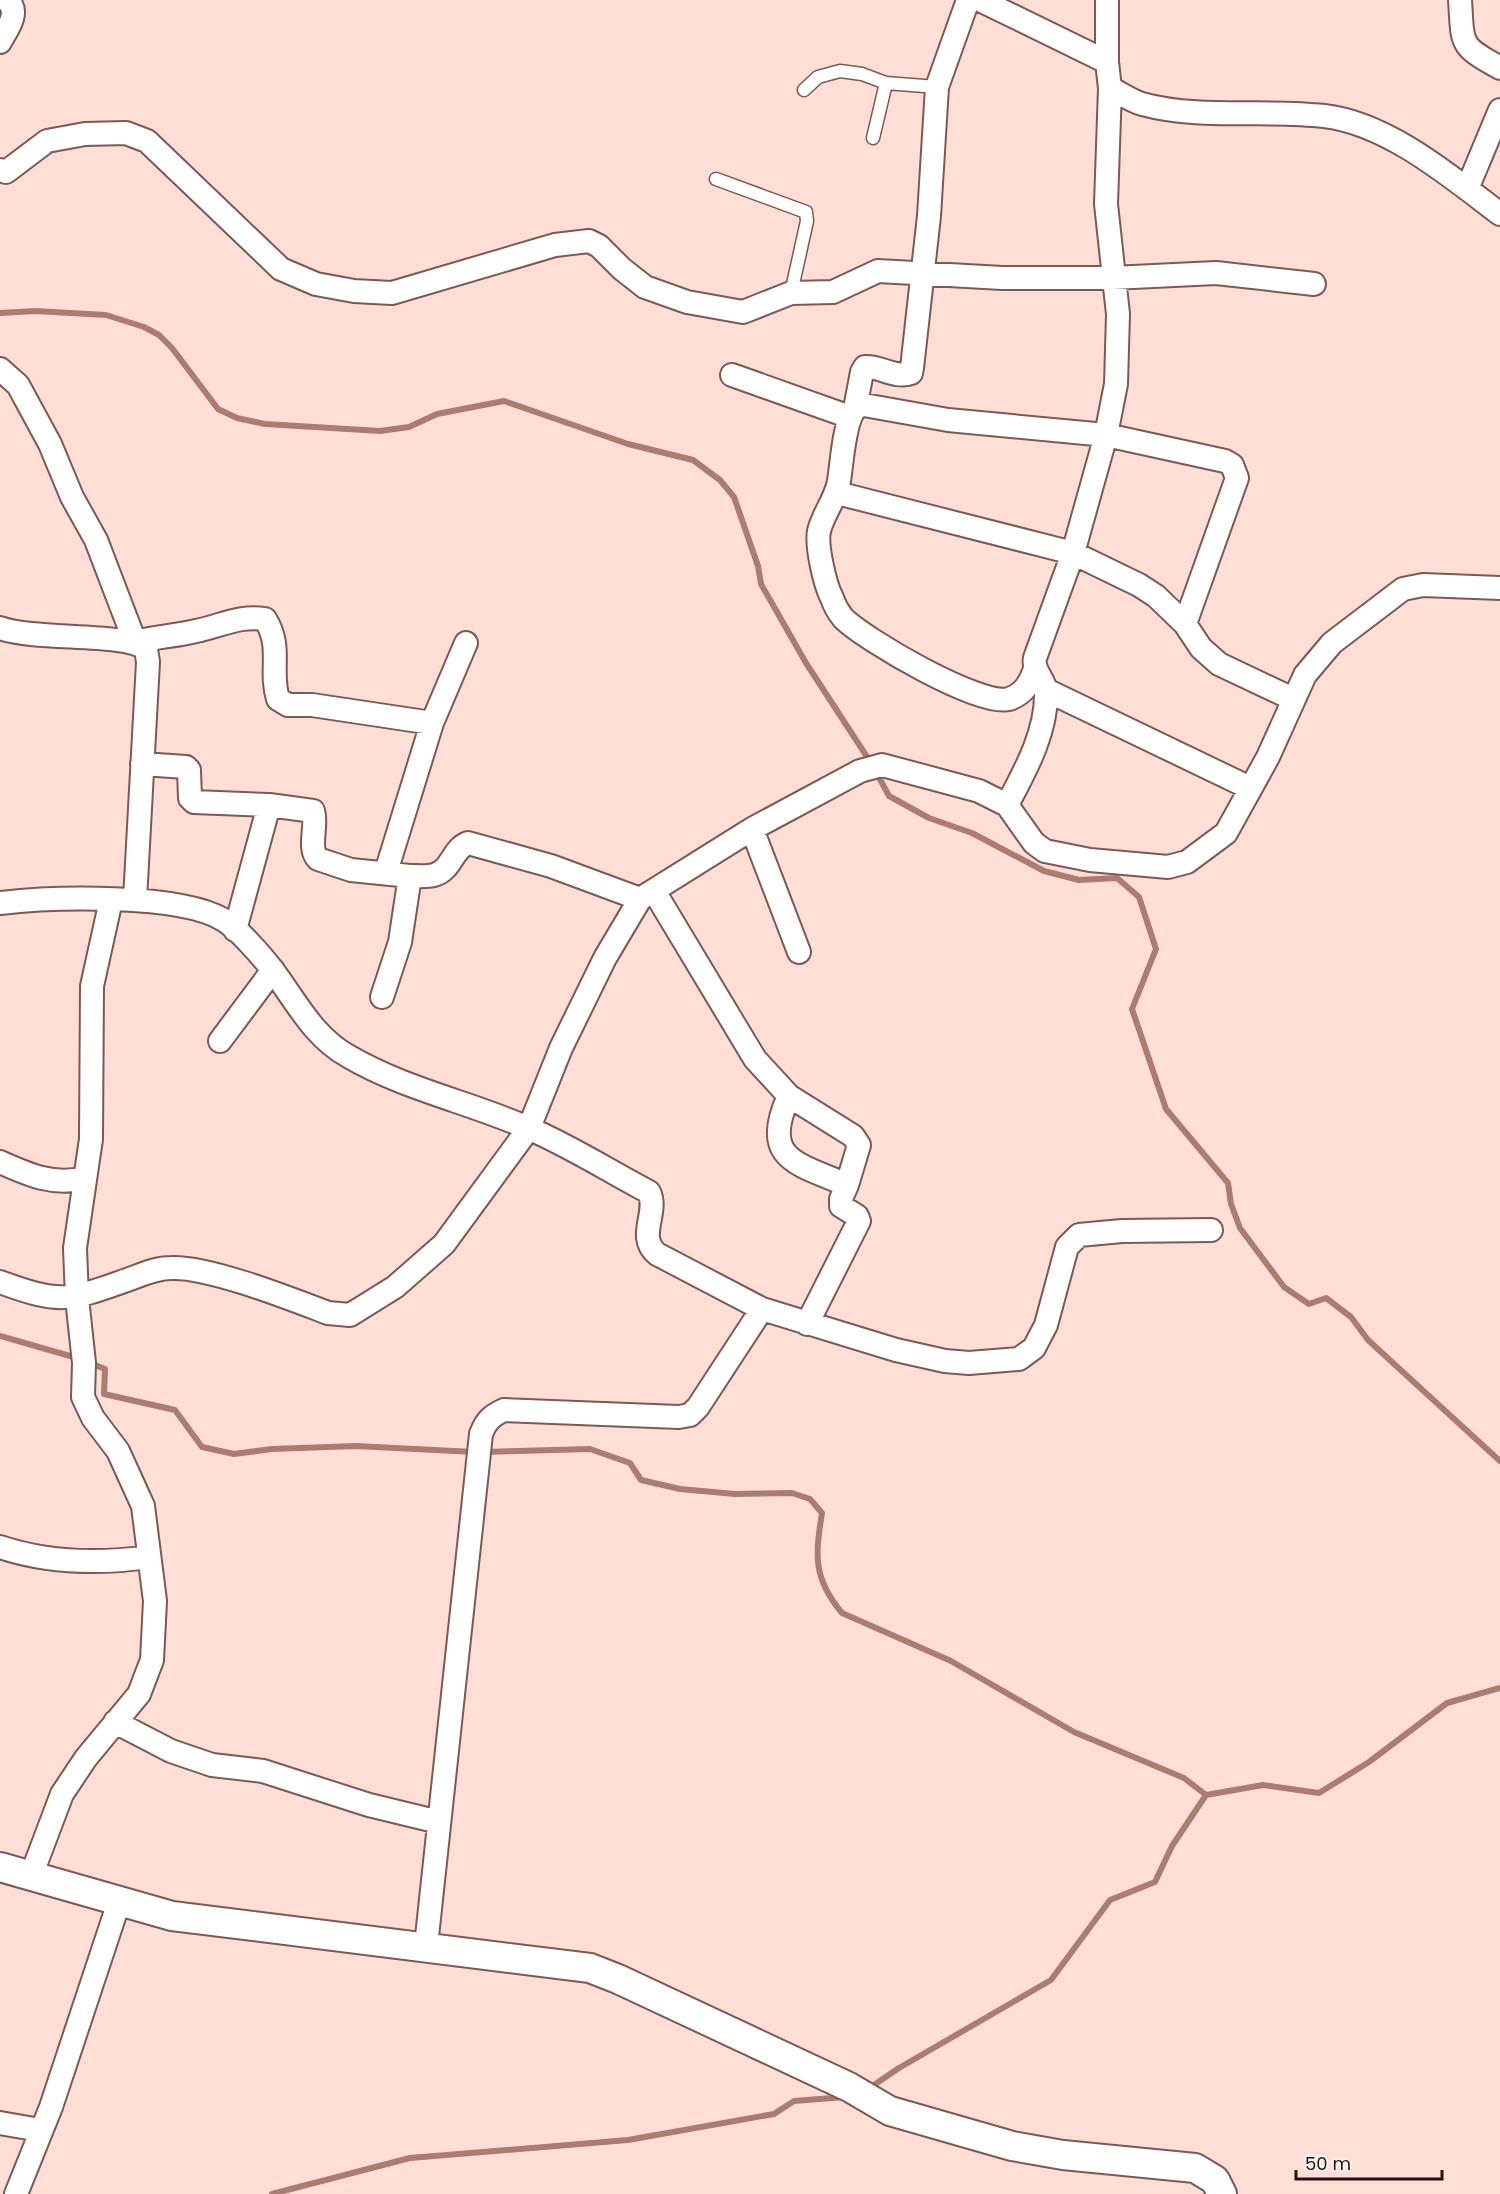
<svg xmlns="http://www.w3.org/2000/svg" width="1500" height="2194" font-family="Poppins,sans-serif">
  <rect width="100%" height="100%" fill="#ffded6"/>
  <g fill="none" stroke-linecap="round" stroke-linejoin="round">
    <path stroke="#ab7c71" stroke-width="6" d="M0,313L35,311L106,315L144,327L159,335L172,348L218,409L237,418L265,424L380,431L409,427L437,414L504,401L628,444L693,460L720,480L734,497L758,566L761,584L806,663L871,763
      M876,772L889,796L929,818L972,833L1044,871L1079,880L1117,878L1139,897L1156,949L1132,1009L1166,1109L1228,1183L1231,1204L1240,1228L1284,1287L1309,1304L1326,1298L1351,1317L1368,1340L1500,1461
      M0,1336L77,1358
      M90,1363L105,1369L104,1394L175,1410L202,1447L234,1454L272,1449L356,1446L474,1452
      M484,1452L590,1449L630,1463L641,1480L680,1489L735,1494L792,1493L810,1499L822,1513C815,1556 813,1578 842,1613L951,1661L1074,1732L1184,1778L1206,1795
      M868,2089L899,2068L1051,1980L1110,1900L1155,1882L1172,1846L1206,1795L1263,1785L1319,1793L1369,1762L1447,1703L1500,1688
      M272,2194L410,2158L628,2140L774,2114L794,2101L845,2097"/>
    <defs>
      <path id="service" d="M804,90L818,77L840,71L862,74L886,83L937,87
        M873,138L886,83
        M716,179L806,212L807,221L791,293"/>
      <path id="minor" d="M980,0L1107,62
        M1107,0V62L1110,88C1120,93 1131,101 1142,104C1201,120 1263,109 1324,116C1387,123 1450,176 1500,214
        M1460,0C1463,46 1459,45 1500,68
        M0,42C7,29 21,12 7,0
        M0,170L6,172L47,141L85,134L126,133L147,141L281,269L316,284L354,291L392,293L555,245L589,241L599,246L622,269L645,287L687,302L743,312L791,293L833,292L878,271L1002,278H1112L1216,273L1314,284
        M1467,189L1500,110
        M0,369L18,385L50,444L72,497L96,540L135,642C155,637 175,636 196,631C221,626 239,615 265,619C283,647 269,670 278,699L288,705H312L432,723
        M732,375L850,417
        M855,409L862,372L865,367C881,366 895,379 911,373L912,368L929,216L937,87L968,0
        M837,493L1073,553L1139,585L1156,596L1185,624L1201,648L1219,664L1293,699
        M0,628C35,641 125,632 146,649L148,662L135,900
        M1035,669C1030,683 1024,694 1009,699C980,707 865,640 843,618C839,613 834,604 832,598C825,585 816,546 819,531C823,514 836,499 839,481C842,463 844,418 857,407L864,405L948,420L1106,435L1225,461L1232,465L1237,478L1185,624
        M1046,690L1250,788
        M142,764L186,767L189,770L190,798L194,802L269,805L313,811C318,826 307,848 318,859L351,870L410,876
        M1007,805L1034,843L1045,851L1090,860L1168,867L1187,862L1226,833L1268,757L1305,675L1332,643L1403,589L1423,585L1500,588
        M752,829L799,952
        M386,872L432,723L466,643
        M654,891L755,1059L789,1096C759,1160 799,1164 847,1185L841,1199V1206L857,1216L859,1221L807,1324
        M0,903C52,897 179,893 224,920C237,928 261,955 271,968C295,999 312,1036 348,1056C404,1089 469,1102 528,1128C570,1146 609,1171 649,1192C659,1213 636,1236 657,1254L762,1309L896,1350L945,1361L969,1363L1019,1359L1034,1348L1046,1325L1067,1247L1079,1235L1122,1231L1211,1230
        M235,930L269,805
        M382,997L400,942L410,876C417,876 427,877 434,875C452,870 452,849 468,843L551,866L640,899
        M220,1041L273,970
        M789,1096L853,1136L859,1145L847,1185
        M0,1162C29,1175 53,1186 85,1178
        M0,1282C60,1304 68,1301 127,1280C141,1275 155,1268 171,1268C208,1266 291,1299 328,1313L350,1315L395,1287L444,1244L529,1128L561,1048L605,958L640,899L752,829L860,771L882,765L979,791L1007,805C1025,771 1047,732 1046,692C1045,679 1032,671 1035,658L1073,553L1106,435L1116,384L1118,314L1106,204L1110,88
        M0,1547C48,1563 99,1564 149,1557
        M115,1722L171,1751L212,1765L263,1771L369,1805L439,1822
        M31,1876L62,1794L86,1758L139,1694L152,1660L155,1601L143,1506L118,1451L93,1418L83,1397L84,1363L77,1298L75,1248L91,1139L92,986L111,900
        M426,1946L481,1434C486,1421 491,1416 504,1410L679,1417L690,1415L698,1407L762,1309
        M0,2123L40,2130
        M16,2194L51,2107L119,1902"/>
      <path id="tertiary" d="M0,1867L172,1916L590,1968L618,1979L849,2087L890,2111L1012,2146L1063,2155L1195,2168L1215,2180L1222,2194"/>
    </defs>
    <use href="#service" stroke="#7c5952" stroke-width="15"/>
    <use href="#minor" stroke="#7c5952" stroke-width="26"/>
    <use href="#tertiary" stroke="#7c5952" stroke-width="32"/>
    <use href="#service" stroke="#fff" stroke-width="12"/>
    <use href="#minor" stroke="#fff" stroke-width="22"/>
    <use href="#tertiary" stroke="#fff" stroke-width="28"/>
  </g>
  <path d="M1296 2170v9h146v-9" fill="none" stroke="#221411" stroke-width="3"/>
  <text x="1305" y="2170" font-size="18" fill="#221411" stroke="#faf1ef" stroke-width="4.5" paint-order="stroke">50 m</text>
</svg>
